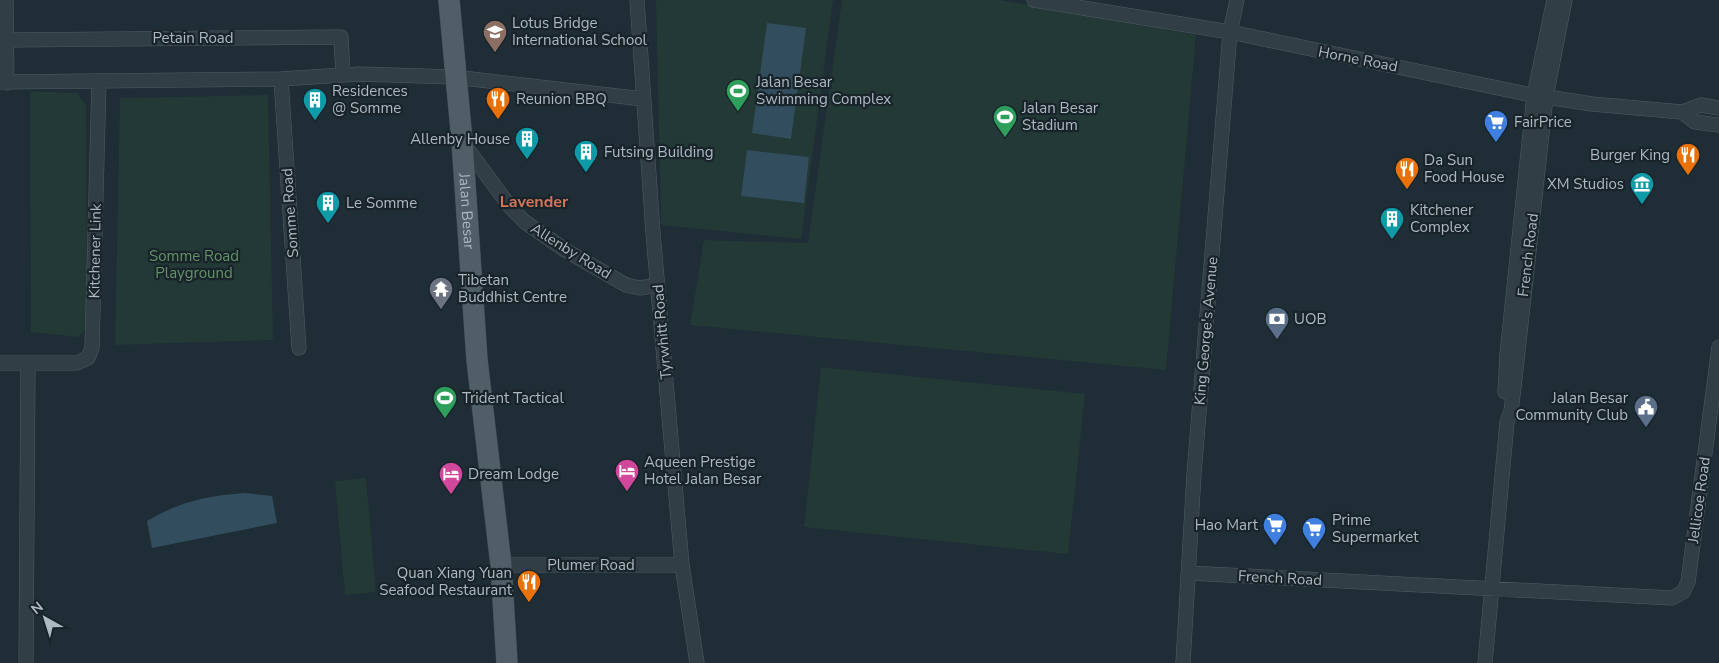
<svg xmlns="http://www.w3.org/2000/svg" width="1719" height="663" font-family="'Nunito Sans',sans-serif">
  <rect width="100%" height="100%" fill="#1f2d36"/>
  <path fill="#223936" d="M656,0H833L801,239L661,225Z
    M842,0H1000L1196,35L1166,370L690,325L704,240L808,243Z
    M30,91L77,93L86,105L87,328L78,337L31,332Z
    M268,95L273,340L115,345L120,98Z
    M821,367L1085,394L1068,554L804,527Z
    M366,478L376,592L345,595L335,481Z"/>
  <path fill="#324d5d" d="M767,23L806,28L791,139L752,133Z
    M747,150L809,157L804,203L741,196Z
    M245,493L272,496L277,523L152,548L147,521C181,501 206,496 245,493Z"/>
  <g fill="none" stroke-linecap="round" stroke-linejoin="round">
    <defs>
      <path id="street" d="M6,0L7,83
        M637,0L653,233L682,565L697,663
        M1034,0L1230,32L1527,94L1592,104L1682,112L1701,105L1719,108
        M8,40L341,37L343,75
        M281,79L299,348
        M0,82L281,79L359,74L454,77L643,99
        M1682,112L1695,122L1719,125
        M463,143L511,208L525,222L565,250L626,285L640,288L658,285
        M0,363H77L88,358L92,348L99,81
        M1505,392L1507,354L1534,95L1554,0
        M501,565H682
        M1188,573L1672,598L1683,592L1688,582L1719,347
        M26,663L28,364
        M1183,663L1194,474L1223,119L1230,32L1237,0
        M1485,663L1507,422L1511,411L1514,387L1546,97L1565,0"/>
      <g id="primary">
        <path id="s1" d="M449,0L462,141L477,360L501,565L507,663"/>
      </g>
    </defs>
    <use href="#street" stroke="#505c64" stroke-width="15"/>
    <use href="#primary" stroke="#3f4a53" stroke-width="22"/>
    <use href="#street" stroke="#323e46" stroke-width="14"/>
    <use href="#primary" stroke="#505e67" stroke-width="21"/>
  </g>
  <defs>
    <symbol id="school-pin" viewBox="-11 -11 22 30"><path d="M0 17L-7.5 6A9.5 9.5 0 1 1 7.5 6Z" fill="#8d6e63" stroke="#18232a"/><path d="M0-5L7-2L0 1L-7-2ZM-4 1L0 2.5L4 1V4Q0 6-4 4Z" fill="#fff"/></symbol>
    <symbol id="stadium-pin" viewBox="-11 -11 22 30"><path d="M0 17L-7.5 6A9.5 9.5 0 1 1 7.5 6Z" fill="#2e9e5b" stroke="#18232a"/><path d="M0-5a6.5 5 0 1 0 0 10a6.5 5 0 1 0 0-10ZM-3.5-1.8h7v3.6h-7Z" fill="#fff"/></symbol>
    <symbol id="restaurant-pin" viewBox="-11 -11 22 30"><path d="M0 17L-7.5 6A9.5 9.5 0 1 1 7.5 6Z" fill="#e8710a" stroke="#18232a"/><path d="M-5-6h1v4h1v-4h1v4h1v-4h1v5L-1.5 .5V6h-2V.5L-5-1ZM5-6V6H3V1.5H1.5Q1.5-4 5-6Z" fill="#fff"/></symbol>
    <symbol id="building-pin" viewBox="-11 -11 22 30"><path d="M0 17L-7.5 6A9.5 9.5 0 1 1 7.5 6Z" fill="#0f9aa8" stroke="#18232a"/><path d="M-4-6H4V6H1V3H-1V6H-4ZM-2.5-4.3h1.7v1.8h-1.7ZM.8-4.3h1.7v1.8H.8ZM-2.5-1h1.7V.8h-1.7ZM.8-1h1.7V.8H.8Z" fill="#fff"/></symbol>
    <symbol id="supermarket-pin" viewBox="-11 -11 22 30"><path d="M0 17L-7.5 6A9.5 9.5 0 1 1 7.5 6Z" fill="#3f7fe0" stroke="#18232a"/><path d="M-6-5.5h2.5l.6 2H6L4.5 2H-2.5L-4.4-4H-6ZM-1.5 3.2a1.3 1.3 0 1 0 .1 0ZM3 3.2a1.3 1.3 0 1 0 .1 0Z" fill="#fff"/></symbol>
    <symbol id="museum-pin" viewBox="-11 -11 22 30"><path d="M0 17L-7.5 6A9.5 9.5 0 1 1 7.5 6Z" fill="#0f9aa8" stroke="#18232a"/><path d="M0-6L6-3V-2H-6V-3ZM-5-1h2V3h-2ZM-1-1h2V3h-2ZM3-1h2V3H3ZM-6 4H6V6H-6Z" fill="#fff"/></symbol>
    <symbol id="temple-pin" viewBox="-11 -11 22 30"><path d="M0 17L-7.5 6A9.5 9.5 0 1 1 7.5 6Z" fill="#6b7280" stroke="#18232a"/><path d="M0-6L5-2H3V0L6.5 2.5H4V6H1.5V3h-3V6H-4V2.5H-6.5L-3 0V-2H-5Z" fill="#fff"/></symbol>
    <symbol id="bank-pin" viewBox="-11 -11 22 30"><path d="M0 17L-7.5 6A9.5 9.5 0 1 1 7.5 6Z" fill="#5c6f8a" stroke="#18232a"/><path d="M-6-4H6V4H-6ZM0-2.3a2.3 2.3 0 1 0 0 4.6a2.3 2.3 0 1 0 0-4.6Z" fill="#fff"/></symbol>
    <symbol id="civic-pin" viewBox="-11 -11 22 30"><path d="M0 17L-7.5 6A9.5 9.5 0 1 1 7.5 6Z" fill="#5c6f8a" stroke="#18232a"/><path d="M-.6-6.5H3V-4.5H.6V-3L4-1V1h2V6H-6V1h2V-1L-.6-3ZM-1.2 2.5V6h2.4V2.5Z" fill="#fff"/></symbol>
    <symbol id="hotel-pin" viewBox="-11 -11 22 30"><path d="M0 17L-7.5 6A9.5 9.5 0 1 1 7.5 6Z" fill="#d1479c" stroke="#18232a"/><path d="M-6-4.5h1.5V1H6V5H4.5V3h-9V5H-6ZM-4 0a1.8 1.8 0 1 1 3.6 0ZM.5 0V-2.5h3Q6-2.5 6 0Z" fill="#fff"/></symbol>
  </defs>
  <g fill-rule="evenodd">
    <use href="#school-pin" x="481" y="18" width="28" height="38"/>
    <use href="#stadium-pin" x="724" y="77" width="28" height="38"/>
    <use href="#restaurant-pin" x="484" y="85" width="28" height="38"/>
    <use href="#building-pin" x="301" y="86" width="28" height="38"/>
    <use href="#stadium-pin" x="991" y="103" width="28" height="38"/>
    <use href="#supermarket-pin" x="1482" y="108" width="28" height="38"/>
    <use href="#building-pin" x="513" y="125" width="28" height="38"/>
    <use href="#building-pin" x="572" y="138" width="28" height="38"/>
    <use href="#restaurant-pin" x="1674" y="141" width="28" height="38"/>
    <use href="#restaurant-pin" x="1393" y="155" width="28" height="38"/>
    <use href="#museum-pin" x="1628" y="170" width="28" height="38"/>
    <use href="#building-pin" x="314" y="189" width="28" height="38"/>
    <use href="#building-pin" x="1378" y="205" width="28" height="38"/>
    <use href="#temple-pin" x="427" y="275" width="28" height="38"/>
    <use href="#bank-pin" x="1263" y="305" width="28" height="38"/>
    <use href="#stadium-pin" x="431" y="384" width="28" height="38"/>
    <use href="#civic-pin" x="1632" y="393" width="28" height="38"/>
    <use href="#hotel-pin" x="613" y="457" width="28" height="38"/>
    <use href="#hotel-pin" x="437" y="460" width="28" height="38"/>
    <use href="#supermarket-pin" x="1261" y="511" width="28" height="38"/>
    <use href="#supermarket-pin" x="1300" y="515" width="28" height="38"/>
    <use href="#restaurant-pin" x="515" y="568" width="28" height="38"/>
  </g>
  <g text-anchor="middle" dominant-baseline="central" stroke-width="4.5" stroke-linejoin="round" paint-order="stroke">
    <g font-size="15" fill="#acbac3" stroke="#18232a" text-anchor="start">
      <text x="512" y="23">Lotus Bridge<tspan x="512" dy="17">International School</tspan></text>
      <text x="756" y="82">Jalan Besar<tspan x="756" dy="17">Swimming Complex</tspan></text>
      <text x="332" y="91">Residences<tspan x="332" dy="17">@ Somme</tspan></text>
      <text x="516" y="99">Reunion BBQ</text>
      <text x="1022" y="108">Jalan Besar<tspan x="1022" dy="17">Stadium</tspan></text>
      <text x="1514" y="122">FairPrice</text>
      <text x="510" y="139" text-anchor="end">Allenby House</text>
      <text x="604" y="152">Futsing Building</text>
      <text x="1670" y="155" text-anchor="end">Burger King</text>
      <text x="1424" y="160">Da Sun<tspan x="1424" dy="17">Food House</tspan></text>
      <text x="1624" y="184" text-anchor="end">XM Studios</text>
      <text x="346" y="203">Le Somme</text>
      <text x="1410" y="210">Kitchener<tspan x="1410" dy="17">Complex</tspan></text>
      <text x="458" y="280">Tibetan<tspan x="458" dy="17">Buddhist Centre</tspan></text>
      <text x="1294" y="319">UOB</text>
      <text x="462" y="398">Trident Tactical</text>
      <text x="1628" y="398" text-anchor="end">Jalan Besar<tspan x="1628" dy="17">Community Club</tspan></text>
      <text x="644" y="462">Aqueen Prestige<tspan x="644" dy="17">Hotel Jalan Besar</tspan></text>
      <text x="468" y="474">Dream Lodge</text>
      <text x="1332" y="520">Prime<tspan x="1332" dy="17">Supermarket</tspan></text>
      <text x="1258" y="525" text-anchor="end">Hao Mart</text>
      <text x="512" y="573" text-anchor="end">Quan Xiang Yuan<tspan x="512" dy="17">Seafood Restaurant</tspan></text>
    </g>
    <g font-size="15" fill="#acbac3" stroke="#18232a">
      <text x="193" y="38">Petain Road</text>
      <text transform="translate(1358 59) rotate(11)">Horne Road</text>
      <text stroke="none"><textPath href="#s1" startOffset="212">Jalan Besar</textPath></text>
      <text transform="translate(290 213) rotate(-94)">Somme Road</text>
      <text transform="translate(95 251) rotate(-89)">Kitchener Link</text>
      <text transform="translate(571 251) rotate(32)">Allenby Road</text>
      <text transform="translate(1528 255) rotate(-83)">French Road</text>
      <text transform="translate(1206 331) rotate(-85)">King George's Avenue</text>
      <text transform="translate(662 332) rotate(-95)">Tyrwhitt Road</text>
      <text transform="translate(1699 500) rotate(-82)">Jellicoe Road</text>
      <text x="591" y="565">Plumer Road</text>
      <text transform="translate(1280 578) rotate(3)">French Road</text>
    </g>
    <g font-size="15" fill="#649366" stroke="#18232a">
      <text x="194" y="256">Somme Road<tspan x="194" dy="17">Playground</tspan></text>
    </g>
    <g font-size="16" font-weight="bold" fill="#d37558" stroke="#18232a">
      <text x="534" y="202">Lavender</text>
    </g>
  </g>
  <g transform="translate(45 618) rotate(321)" stroke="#18232a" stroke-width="4" paint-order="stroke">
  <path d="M0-4L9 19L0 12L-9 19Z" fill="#acbac3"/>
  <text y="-8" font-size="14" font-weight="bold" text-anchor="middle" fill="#acbac3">N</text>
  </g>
</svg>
